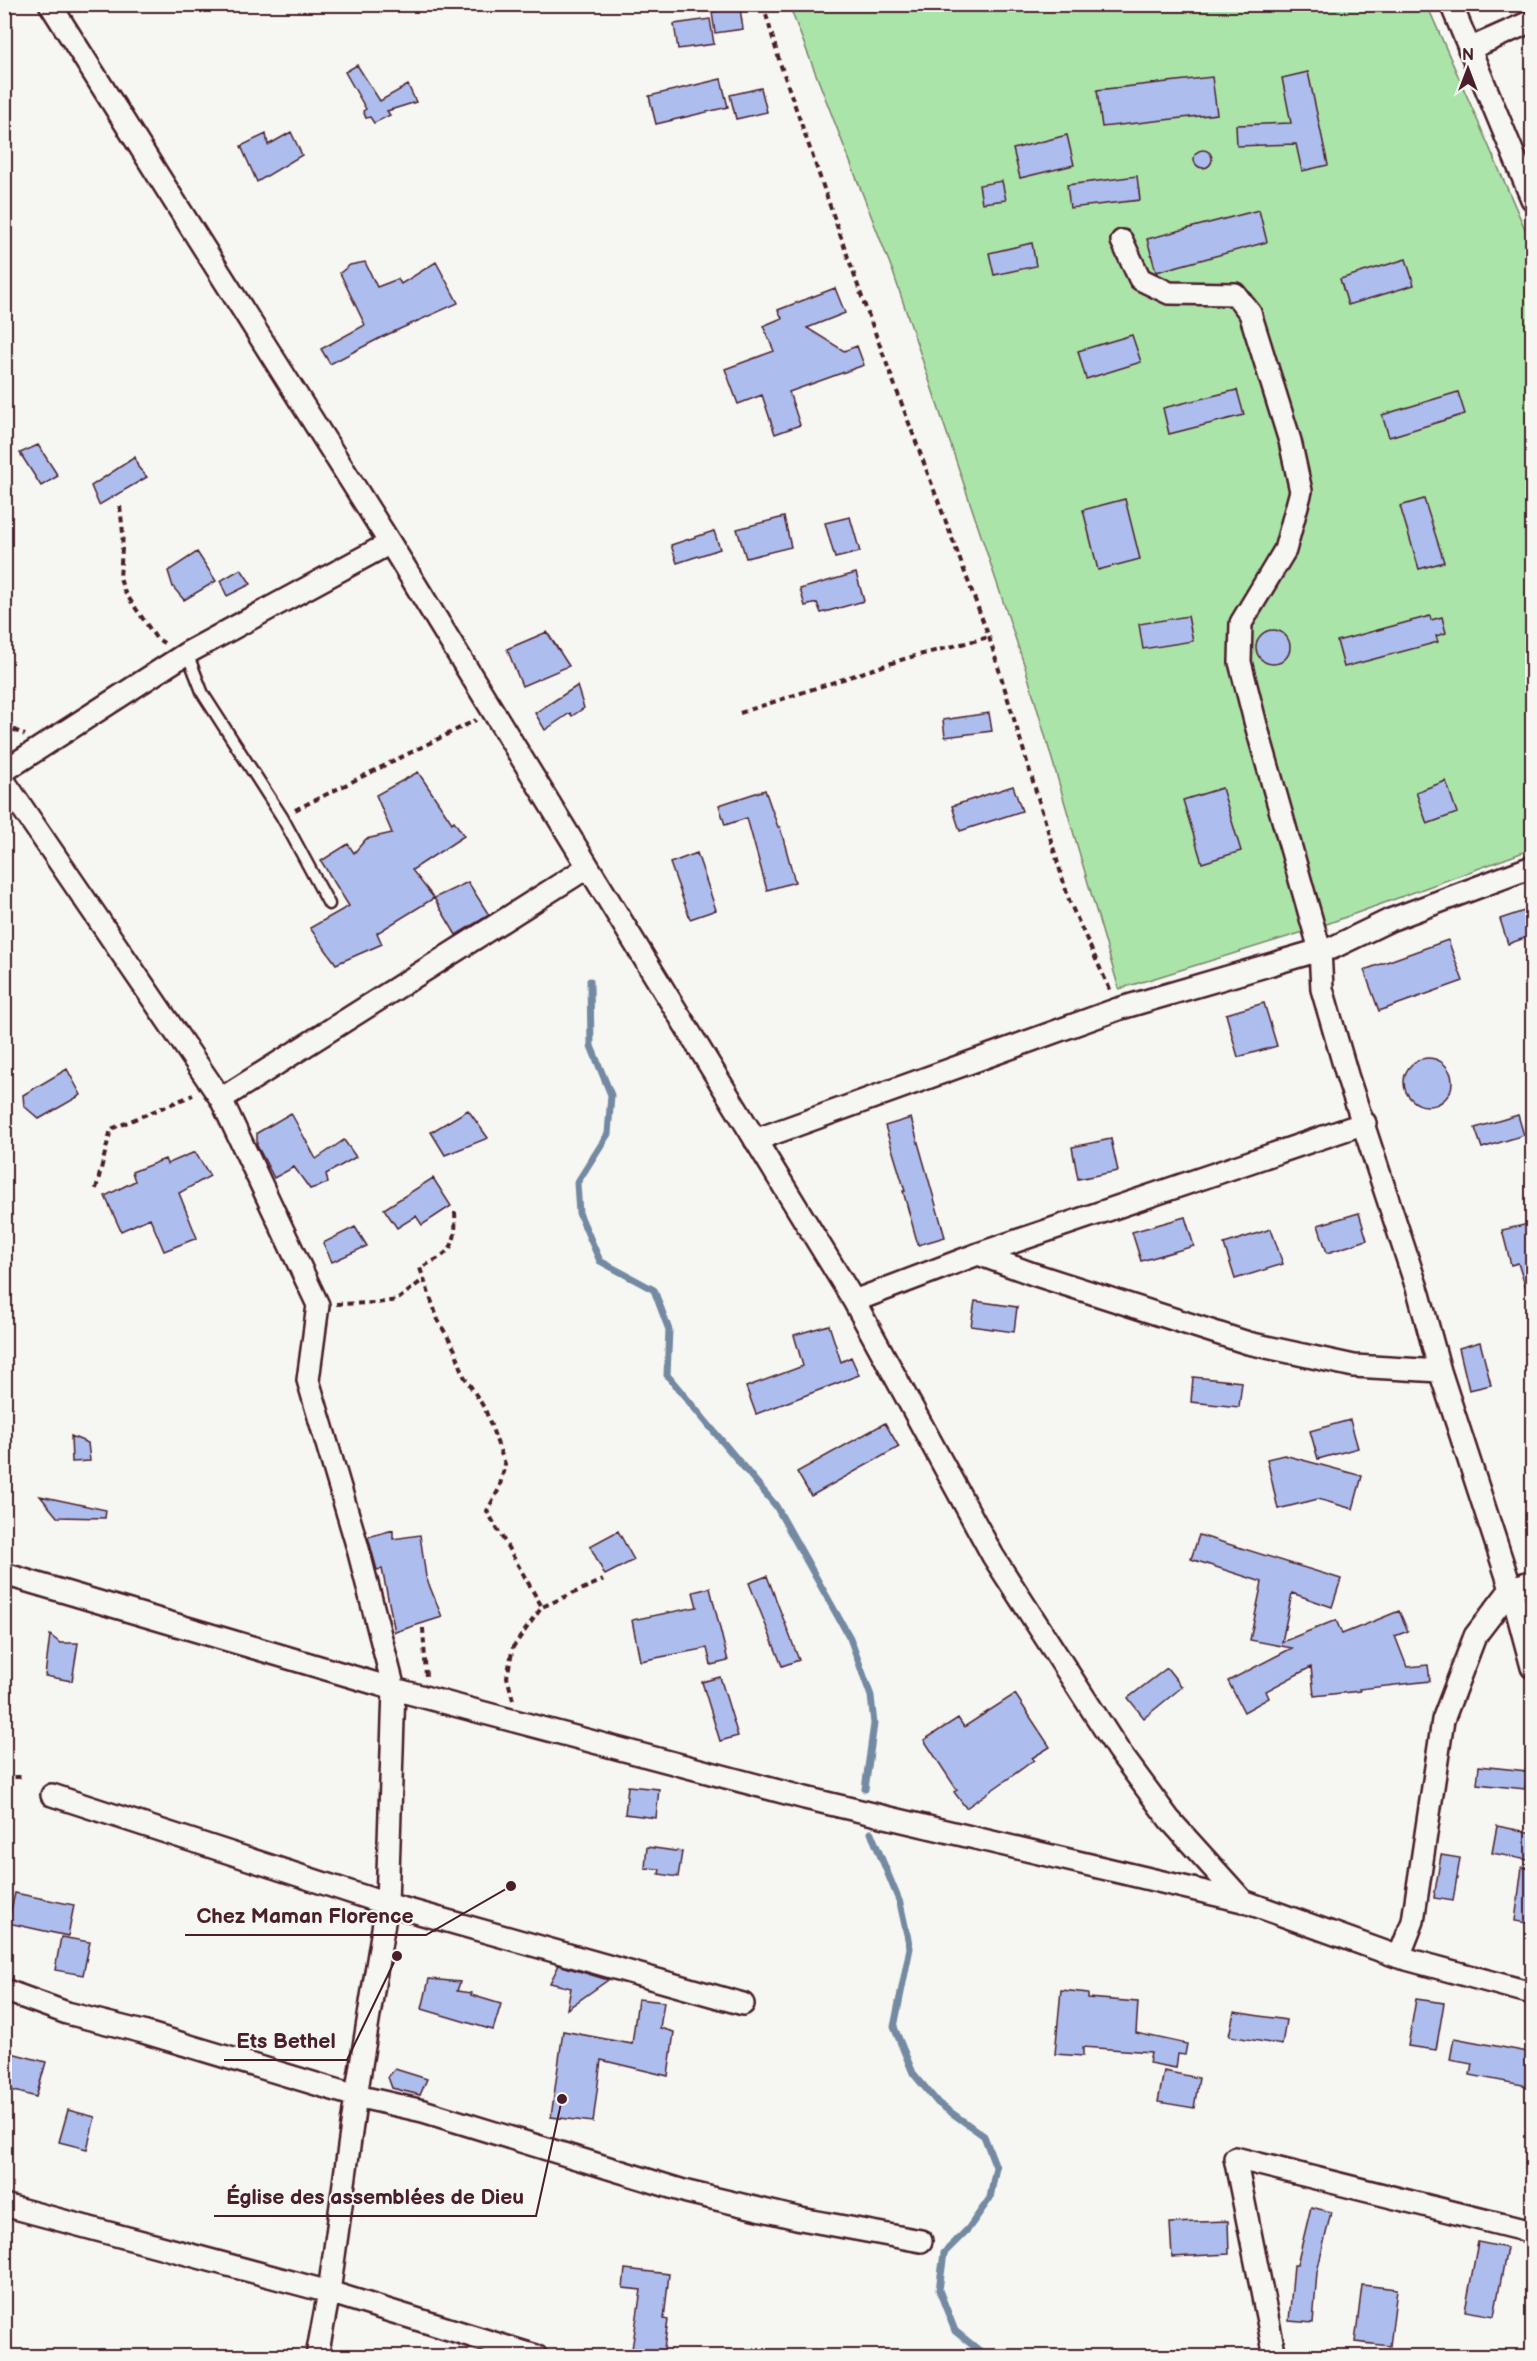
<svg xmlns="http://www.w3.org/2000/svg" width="1537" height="2361" font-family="'Balsamiq Sans',sans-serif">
  <rect width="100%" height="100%" fill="#f6f6f2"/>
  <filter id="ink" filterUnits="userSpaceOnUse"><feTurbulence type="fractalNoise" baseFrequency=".0167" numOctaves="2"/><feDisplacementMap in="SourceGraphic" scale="12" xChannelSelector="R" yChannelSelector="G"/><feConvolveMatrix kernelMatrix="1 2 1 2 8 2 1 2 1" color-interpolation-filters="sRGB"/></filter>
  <g filter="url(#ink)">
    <path fill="#abe4a9" stroke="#7a826a" stroke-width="1.5" d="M789,5H1427L1532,245V849L1313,929L1119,989L1026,670L893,272Z"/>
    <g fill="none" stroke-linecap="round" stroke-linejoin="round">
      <path stroke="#738aa2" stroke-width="7" d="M590,981L591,1046L611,1095L608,1134L577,1183L579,1213L600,1261L654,1290L669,1330L667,1375L776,1506L850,1638L871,1696L874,1724L865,1789
        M871,1833L900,1903L910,1948L894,2027L913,2073L938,2103L984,2136L996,2167L990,2198L968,2229L944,2253L939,2290L955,2331L986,2356"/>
    </g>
    <path fill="#adbded" stroke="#4a1f2b" stroke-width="1.5" d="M740,8L743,29L715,33L712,12Z
      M710,19L714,44L678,49L674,24Z
      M357,65L380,101L408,85L416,102L387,111L390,115L374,123L370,117L366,118L363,111L366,109L345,72Z
      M1308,72L1328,165L1302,171L1296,144L1237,146L1236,125L1291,123L1282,78Z
      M1212,77L1217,114L1102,127L1097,90Z
      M721,79L728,107L656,124L649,96Z
      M761,88L767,112L736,119L730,95Z
      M291,132L302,155L257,182L241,146L266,134L268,145Z
      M1067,135L1074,165L1020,178L1013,149Z
      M1194 159a9 9 0 1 1 18 0a9 9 0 1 1-18 0Z
      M1137,176L1140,200L1070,208L1067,185Z
      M1002,181L1006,200L982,203L979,185Z
      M1259,210L1267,242L1156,272L1147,239Z
      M1032,243L1036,266L994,275L989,253Z
      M1406,259L1414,285L1348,305L1340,279Z
      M365,262L377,287L398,279L401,284L436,262L458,303L382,337L330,364L321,349L365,325L340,273L350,265Z
      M835,288L845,313L807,328L844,351L857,346L864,365L789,392L800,425L775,434L762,395L738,404L725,369L774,351L763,326L782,318L778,310Z
      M1132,335L1141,362L1086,379L1078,351Z
      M1237,390L1244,415L1169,434L1163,408Z
      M1458,392L1465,414L1389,437L1382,415Z
      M38,445L58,476L41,486L20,453Z
      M135,457L138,467L147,477L99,505L91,486Z
      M1125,499L1140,559L1098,570L1083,510Z
      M1424,499L1444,562L1419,569L1400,506Z
      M784,517L791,547L746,558L737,529Z
      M850,517L860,552L835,558L825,523Z
      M714,531L720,549L677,563L671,545Z
      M197,552L216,581L184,600L173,587L168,571Z
      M241,569L251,584L227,596L220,581Z
      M856,573L864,601L821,613L817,603L805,606L800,589Z
      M1188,616L1193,641L1143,649L1139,624Z
      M1430,616L1431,620L1442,617L1446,633L1436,636L1438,642L1344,667L1337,641Z
      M1256 647a17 17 0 1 1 34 0a17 17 0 1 1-34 0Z
      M547,632L569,666L522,686L507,649Z
      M577,686L584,708L572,716L570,713L545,730L535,713Z
      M989,713L992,731L945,737L943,720Z
      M418,772L452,823L454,821L464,836L412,870L434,898L377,933L382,944L336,964L310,928L349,906L321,861L348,844L354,853L366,839L392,833L376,795Z
      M1446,781L1457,813L1427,824L1416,792Z
      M1013,786L1022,811L960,831L952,806Z
      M1222,788L1241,851L1202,863L1183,800Z
      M765,790L778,827H780L795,882L767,890L747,818L725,825L719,805Z
      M697,853L716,910L690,919L670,863Z
      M468,882L489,915L456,935L434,898Z
      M1533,908V935L1508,944L1500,919Z
      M1448,940L1463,981L1379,1011L1364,970Z
      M1264,1003L1277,1046L1238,1057L1226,1014Z
      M1404 1082a24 24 0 1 1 48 0a24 24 0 1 1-48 0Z
      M67,1069L81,1095L39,1119L24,1106L23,1095Z
      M468,1110L488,1138L445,1155L431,1132Z
      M291,1113L316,1159L344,1140L356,1157L326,1174L328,1183L310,1189L294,1167L274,1178L260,1151L257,1146V1133Z
      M1518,1115L1524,1135L1482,1148L1475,1128Z
      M911,1118L945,1237L918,1245L903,1191H905L885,1126Z
      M1111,1139L1118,1171L1078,1179L1072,1147Z
      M195,1152L210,1176L179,1193L197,1238L164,1251L150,1218L121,1231L105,1196L135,1181L132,1172L165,1159L167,1164Z
      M433,1178L451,1206L422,1225L416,1216L397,1228L384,1209Z
      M1359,1213L1367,1240L1327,1253L1318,1225Z
      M1185,1217L1194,1246L1141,1261L1132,1232Z
      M1533,1223V1294L1528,1295L1518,1263L1511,1265L1502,1230Z
      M355,1227L367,1246L332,1262L323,1243Z
      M1271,1229L1283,1264L1235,1279L1224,1244Z
      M975,1301L1017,1307L1014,1332L971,1326Z
      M829,1325L841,1362L851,1357L859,1375L756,1414L746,1387L803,1366L794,1335Z
      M1480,1342L1491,1385L1469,1390L1459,1348Z
      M1193,1377L1242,1382L1239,1407L1191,1402Z
      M1350,1420L1358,1448L1318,1459L1310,1431Z
      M885,1423L899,1447L811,1496L797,1472Z
      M71,1436L88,1443L90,1461L72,1462Z
      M1284,1455L1362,1476L1353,1509L1318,1499L1278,1509L1267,1459Z
      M40,1496L106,1510L105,1518L57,1517Z
      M393,1530V1539L420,1535L426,1577L442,1617L395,1632L382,1569L377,1570L368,1537Z
      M618,1531L634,1560L605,1575L590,1546Z
      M1199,1535L1341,1579L1332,1607L1292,1593L1282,1642L1336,1620L1342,1634L1399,1611L1408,1631L1395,1636L1407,1667L1428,1665L1430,1681L1359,1689L1360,1691L1314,1696L1311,1667L1266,1691L1269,1698L1244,1712L1228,1681L1292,1648L1250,1640L1262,1582L1191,1559Z
      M767,1576L799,1660L782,1666L749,1583Z
      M710,1588L728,1661L711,1665L707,1648L640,1661L632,1620L697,1607L693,1592Z
      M50,1635L60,1643H78L72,1681L45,1676Z
      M1167,1668L1182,1687L1144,1718L1128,1698Z
      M720,1677L738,1736L720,1741L702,1682Z
      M1015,1694L1050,1747L1032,1758L1034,1760L1002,1783L966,1808L954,1792L957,1790L924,1740L958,1718L964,1727Z
      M1479,1766L1527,1771L1525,1789L1477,1784Z
      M628,1786L659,1789L656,1818L625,1814Z
      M1497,1826L1533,1833V1861L1492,1853Z
      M647,1847L682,1852L678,1877L659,1874L660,1869L645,1868Z
      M1441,1855L1460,1858L1453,1901L1434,1898Z
      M1522,1867L1533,1868V1924L1515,1921Z
      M15,1893L74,1905L68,1936L8,1923Z
      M61,1937L90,1942L83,1975L55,1970Z
      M559,1965L575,1970L608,1980L567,2009L571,1988L550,1983Z
      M429,1979L460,1982L457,1991L472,1993L471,1995L501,2004L493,2030L422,2009Z
      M1061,1990L1088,1993V1998L1138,2002L1136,2033L1187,2044L1185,2055L1178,2054L1176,2068L1149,2063L1151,2052L1083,2047V2056L1055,2054Z
      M638,1999L664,2002L660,2028L674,2032L668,2076L601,2060L593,2122L551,2117L563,2031L632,2044Z
      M1416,1999L1444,2003L1436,2050L1408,2046Z
      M1234,2012L1286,2020L1282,2045L1229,2036Z
      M1454,2038L1533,2053V2087L1470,2075L1472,2064L1450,2060Z
      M4,2051L46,2062L36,2097L4,2088Z
      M395,2069L427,2079L420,2095L392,2088L388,2077Z
      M1164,2071L1199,2078L1194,2108L1158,2102Z
      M68,2110L95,2117L87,2149L59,2142Z
      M1311,2207L1331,2212L1317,2272L1313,2323L1289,2321L1294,2265H1297Z
      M1228,2221L1229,2254L1172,2257L1170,2223Z
      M1478,2242L1507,2248L1494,2316L1465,2311Z
      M625,2269L669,2274L664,2319L668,2320L663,2356H631L641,2290L623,2288Z
      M1362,2285L1397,2289L1390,2346L1355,2342Z"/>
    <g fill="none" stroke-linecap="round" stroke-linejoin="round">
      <defs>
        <path id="lane" d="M187,653L203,694L282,817L329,904"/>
        <path id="street" d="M50,4L390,543L854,1301L993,1556L1118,1750L1169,1819L1243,1901
          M1451,4L1532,199
          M1469,49L1532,21
          M4,771L187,653L390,543
          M4,781L221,1099L318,1305L308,1380L357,1545L394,1689L387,1904L356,2096L329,2292L317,2356
          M1532,867L1390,920L1332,948L1320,950L1322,989L1347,1075L1419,1294L1440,1371L1511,1589L1532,1667
          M221,1099L588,867
          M755,1140L1118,1009L1320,950L1256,725L1240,662L1241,623L1285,550L1301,491L1290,441L1250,313L1235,294L1169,293L1140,279L1122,241
          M978,1254L1033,1274L1248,1343L1354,1366L1440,1371
          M854,1301L978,1254L1365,1123
          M4,1574L394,1689L805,1798L1243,1901L1399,1957L1532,1993
          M52,1795L387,1904L743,2004
          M1399,1957L1413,1921L1443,1720L1475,1636L1511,1589L1532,1581
          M4,1990L67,2013L143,2032L356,2096L423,2111L687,2192L801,2219L921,2241
          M4,2205L329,2292L536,2356
          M1275,2356L1235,2158L1532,2232"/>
      </defs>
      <use href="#lane" stroke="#4a1f2b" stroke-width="15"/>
      <use href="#street" stroke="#4a1f2b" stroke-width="26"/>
      <path stroke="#4a1f2b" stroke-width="4" stroke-dasharray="6 4.5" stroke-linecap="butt" d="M763,4L780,63L864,303L989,637L1070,903L1111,992
        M120,506L123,533L120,578L124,591L156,638L164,643
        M740,713L907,658L989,637
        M4,725L25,735
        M295,810L476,720
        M96,1189L111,1129L193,1095
        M455,1212C457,1249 451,1252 420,1268L438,1320L455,1350L464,1376L485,1409L505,1464L499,1489L487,1511L542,1607
        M336,1304L377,1303L397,1300L424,1279
        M423,1628L426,1676
        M513,1700L507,1677L513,1647L542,1607L603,1580
        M4,1777H22"/>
      <use href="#lane" stroke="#f6f6f2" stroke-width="10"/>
      <use href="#street" stroke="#f6f6f2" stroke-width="21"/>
    </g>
  </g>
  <path fill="none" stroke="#4a1f2b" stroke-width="2" d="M511 1886L426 1935H185M397 1956L347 2060H224M562 2099L536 2216H214"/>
  <g fill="#4a1f2b" stroke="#f6f6f2" stroke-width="2">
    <circle cx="511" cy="1886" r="6"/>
    <circle cx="397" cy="1956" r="6"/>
    <circle cx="562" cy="2099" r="6"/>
  </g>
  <g font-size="21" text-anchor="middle" font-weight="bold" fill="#4a1f2b" stroke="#f6f6f2" stroke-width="4.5" stroke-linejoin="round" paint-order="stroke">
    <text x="305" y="1923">Chez Maman Florence</text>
    <text x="286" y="2048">Ets Bethel</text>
    <text x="375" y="2204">Église des assemblées de Dieu</text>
  </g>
  <rect width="1537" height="2361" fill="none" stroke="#f6f6f2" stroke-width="24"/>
  <rect x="12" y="12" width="1513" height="2337" fill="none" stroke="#4a1f2b" stroke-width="2" filter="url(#ink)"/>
  <g transform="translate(1468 69)" stroke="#f6f6f2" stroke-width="4.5" paint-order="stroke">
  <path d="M0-4.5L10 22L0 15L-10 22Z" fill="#4a1f2b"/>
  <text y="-9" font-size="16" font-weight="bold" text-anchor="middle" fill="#4a1f2b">N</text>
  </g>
</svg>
